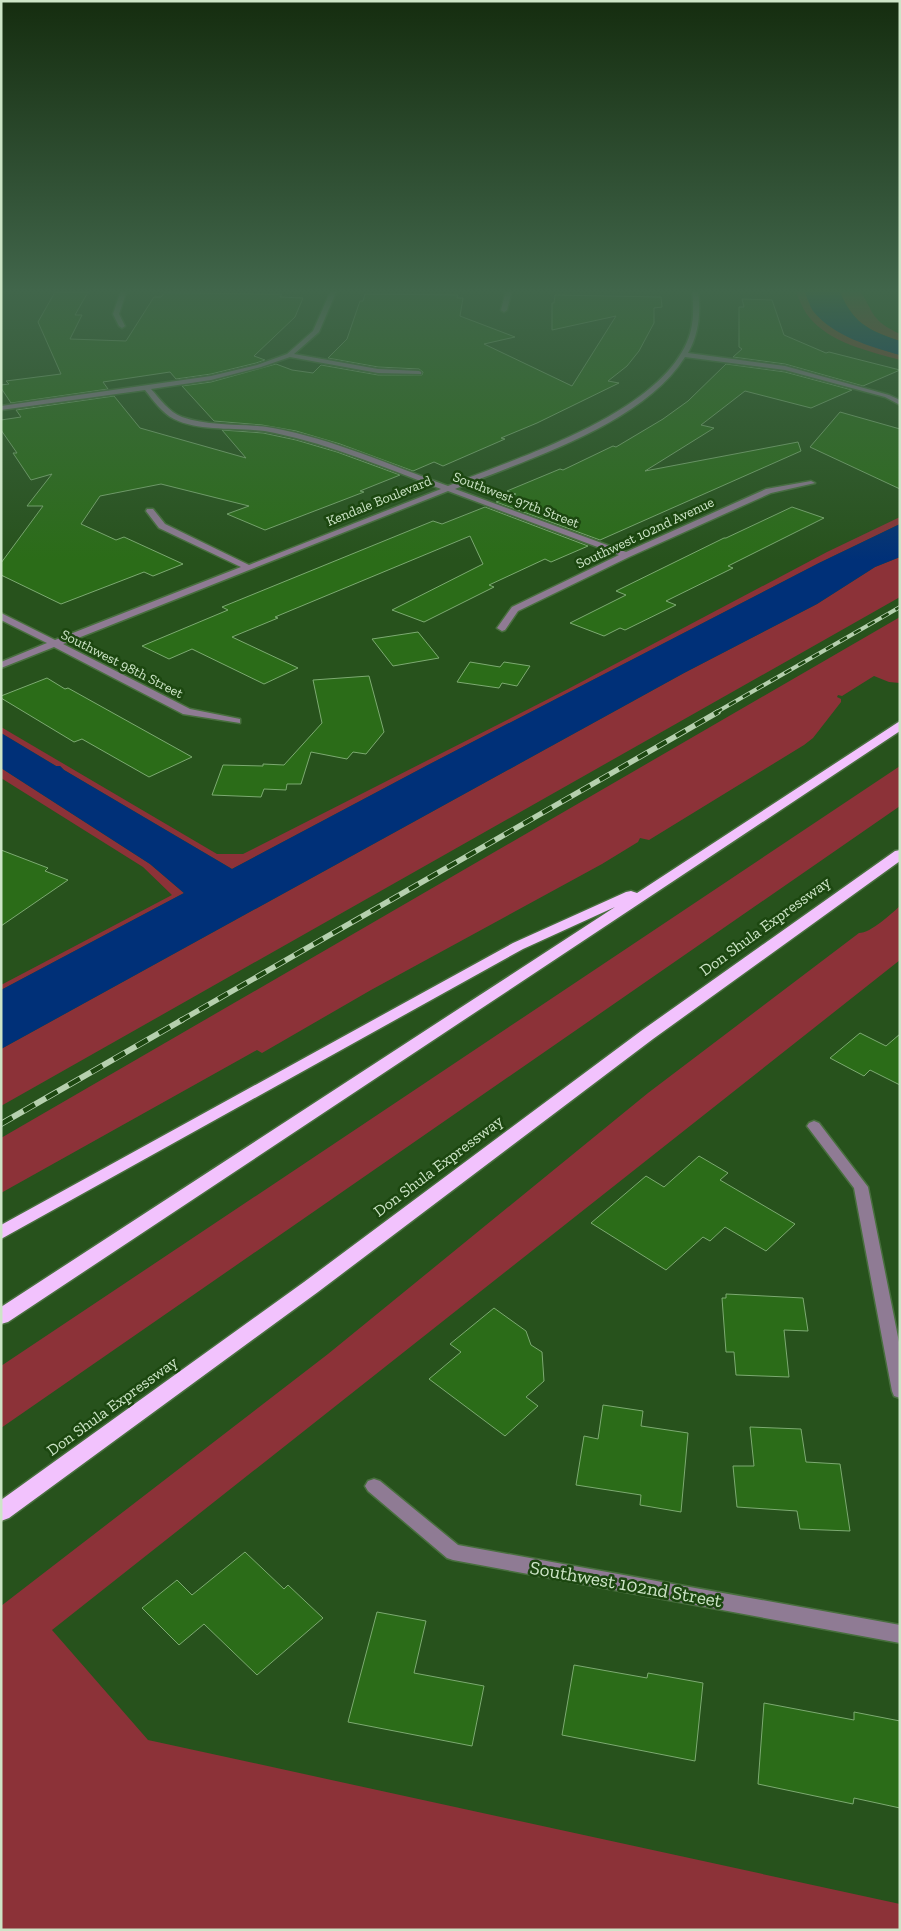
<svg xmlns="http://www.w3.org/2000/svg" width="901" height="1931" font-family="'Zilla Slab',serif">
  <rect width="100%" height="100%" fill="#27521c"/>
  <path fill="#8c3238" d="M795,290H804L809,302L880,349L900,355V360C869,351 830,343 809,317C803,310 799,299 795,290Z
    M839,290H860C875,315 871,320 900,334V341C867,330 853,323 839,290Z
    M900,517V524L819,563L426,766L232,869L64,770L60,766H56L1,733V727L217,854H243L568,689L827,552Z
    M900,557V597L1,1106V1049L684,673L817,604L875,567Z
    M900,617V683L889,682L874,676L842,696L838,695L837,697L841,699V702L813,738L804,745L649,840L640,838L638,842L602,864L371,990L262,1053L257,1050L1,1193V1138Z
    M900,766V806L1,1428V1366Z
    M1,768L150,864L184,893L1,990V985L172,895L143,867L1,778Z
    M900,906V960L52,1630L148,1740L900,1904V1930H1V1606L328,1354L648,1093L859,933C871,933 891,914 900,906Z"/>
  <path fill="#003078" d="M804,290H839C853,323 867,330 900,341V355C871,347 833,336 813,311C809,305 807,296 804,290Z
    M900,524V557L875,567L817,604L684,673L1,1049V990L184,893L150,864L1,768V733L56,766H60L64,770L232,869L426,766L819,563Z"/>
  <path fill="#2b6c18" stroke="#7caa71" d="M55,292H88L75,315H82L70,339L126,341L154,297H161L164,293L282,294L280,297L303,298L295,317L254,356L265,360L256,363L211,374L176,379L170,372L103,382L108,389L11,403L1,388V385L9,384L6,381L61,374L38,322Z
    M365,294L458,295L457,298H463L460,316L515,337L484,344L572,386L616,316L552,330V303H554L555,295L661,297L662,307L654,308V323L639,351L627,366L608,381L619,383L537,423L501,438L505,439L443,466L434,462L413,471L340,444L296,431L262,425L214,421L182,386L211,382L276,364L292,370L313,373L321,365L378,375H422L423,372L419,369L378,367L328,358L347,339L360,301H363Z
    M742,299L772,300L784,335L826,353L829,352L900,370L863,386L785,364L733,357L742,349L739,347V307H744Z
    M726,364L785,372L852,390L811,408L745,391L701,425L714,428L645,471L798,442L801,451L600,540L496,502L516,494L507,491L560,469L563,470L613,446L616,447L663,419L688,401Z
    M114,396L140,428L246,458L222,430L263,433L296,440L337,452L400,475L360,491L364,492L265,530L227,514L249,506L161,484L100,496L81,524L116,540L124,537L183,564L153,576L144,572L61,604L1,575V563L43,506H27L52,474L31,480L13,453H17L1,430V420L21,417L16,410Z
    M840,412L900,429V489L810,447Z
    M485,507L588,546L551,562L545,559L489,585L494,587L424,622L392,610L483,564L470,536L275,617L278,618L232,637L298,668L264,684L192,649L169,659L142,646L228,610L222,607L433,521L442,524Z
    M792,507L824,518L728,566L733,568L666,601L676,605L625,630L620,628L604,636L570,623L626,595L616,591L724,538H726Z
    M418,632L439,658L393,666L372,639Z
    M470,662L500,667L504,662L530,666L517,686L502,683L499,688L457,682Z
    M369,676L384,732L366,754L353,752L347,759L311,752L301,784H287L286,790L264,789L261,797L212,795L223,765L263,766V764L284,765L322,723L313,680Z
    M47,678L65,689L68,688L192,757L149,777L82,739L74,742L1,698V696Z
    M1,850L48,868L45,871L68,880L1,926Z
    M860,1033L886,1046L900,1034V1085L870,1070L864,1076L830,1058Z
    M699,1156L728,1173L720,1180L795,1224L766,1251L725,1227L710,1241L703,1237L666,1270L591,1223L646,1176L664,1187Z
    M726,1294L803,1298L808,1331L784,1330L789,1377L736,1375L734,1352H726L722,1298H726Z
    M494,1308L526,1331L531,1345L542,1352L544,1381L526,1397L538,1406L505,1436L429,1379L461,1352L450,1344Z
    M603,1405L643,1411L641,1426L688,1433L681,1512L640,1505L641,1495L576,1485L584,1436L598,1439Z
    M750,1427L801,1429L806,1462L840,1464L850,1531L800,1529L797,1511L737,1507L733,1466H754Z
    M245,1552L284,1589L288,1585L323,1618L257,1675L204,1624L179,1645L142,1608L177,1580L192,1595Z
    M377,1612L426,1621L414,1673L484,1686L472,1746L348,1722Z
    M574,1665L647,1678L648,1673L703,1683L695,1761L562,1735Z
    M764,1703L854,1720V1712L900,1721V1808L854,1798L853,1804L758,1784Z"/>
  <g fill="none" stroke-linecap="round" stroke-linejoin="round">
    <defs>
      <path id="minor" d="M121,290H127L119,314L125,326L122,328L119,326L113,314Z
        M331,290H337L319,332L294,354L378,369L419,371L421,372V374L378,373L290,357L261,367L211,380L151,389C160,399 169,412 182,417C211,427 243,423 273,428C333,439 390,465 448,486C518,457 655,416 687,342C694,326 694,308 692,290H698C701,312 699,334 688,353L785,366L889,395L900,400V405L885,397L785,370L685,357C642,425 527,459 455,489L626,552L766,489L811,481L815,483L771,493L629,557L518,611L505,630L502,631L497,628L512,607L619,555L448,491L63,644L190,709L240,719V723L183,714L54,647L1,668V662L47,643L1,620V613L55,640L241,567L159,528L146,511L147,509H153L165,524L249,565L441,489C386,468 332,445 275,433C244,426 202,433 174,419C162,413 153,400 145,390L1,410V406L211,376L257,365L287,354L313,331Z
        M506,290H512L507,310L504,312L501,310Z
        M814,1121L819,1123L868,1187L900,1347V1398L894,1396L892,1391L854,1188L807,1126L809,1123Z
        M374,1479L380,1481L458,1545L900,1625V1643L453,1560L447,1558L368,1491L365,1486L368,1481Z"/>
      <path id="highway" d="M900,721V731L8,1322L1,1324V1307L615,907L523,949L1,1239V1225L513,943L626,892L631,891L637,893Z
        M900,850V861L653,1039L318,1292L9,1518L1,1521V1500L304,1282L641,1031L895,851Z"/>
    </defs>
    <use href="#minor" stroke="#486f3e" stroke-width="3"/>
    <use href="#highway" stroke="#486f3e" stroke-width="3"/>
    <use href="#minor" fill="#8f7b94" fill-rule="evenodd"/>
    <use href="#highway" fill="#f2c2fd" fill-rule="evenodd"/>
    <defs>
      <path id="rail-far2" d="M715,713L900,607"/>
      <path id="rail-far1" d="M180,1021L718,712"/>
      <path id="rail" d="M1,1124L182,1020"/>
    </defs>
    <use href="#rail-far2" stroke="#b5d0ae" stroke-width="4"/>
    <use href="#rail-far1" stroke="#b5d0ae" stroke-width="5.5"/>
    <use href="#rail" stroke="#b5d0ae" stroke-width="6"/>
    <use href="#rail-far2" stroke="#1c4710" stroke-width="2.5" stroke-dasharray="8" stroke-linecap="butt"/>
    <use href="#rail-far1" stroke="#1c4710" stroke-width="4" stroke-dasharray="11" stroke-linecap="butt"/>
    <use href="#rail" stroke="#1c4710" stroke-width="4.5" stroke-dasharray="13" stroke-linecap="butt"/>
  </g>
  <linearGradient id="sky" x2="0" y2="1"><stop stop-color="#152d0f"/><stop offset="0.52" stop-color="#41664b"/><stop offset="1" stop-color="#41664b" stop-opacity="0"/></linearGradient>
  <rect width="901" height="560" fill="url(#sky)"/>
  <g text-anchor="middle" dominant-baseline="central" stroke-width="5" stroke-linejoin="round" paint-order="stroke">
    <g font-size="14" fill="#cde5c7" stroke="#1c4710">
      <text transform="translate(516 500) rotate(21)">Southwest 97th Street</text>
      <text transform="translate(379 501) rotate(-22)">Kendale Boulevard</text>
      <text transform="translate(645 533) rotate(-25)">Southwest 102nd Avenue</text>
      <text transform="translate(122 664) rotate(27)">Southwest 98th Street</text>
    </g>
    <g font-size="16" fill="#cde5c7" stroke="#1c4710">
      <text transform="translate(765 926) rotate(-36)">Don Shula Expressway</text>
      <text transform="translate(438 1166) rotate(-37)">Don Shula Expressway</text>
      <text transform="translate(112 1406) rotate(-36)">Don Shula Expressway</text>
    </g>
    <g font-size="19" fill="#cde5c7" stroke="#1c4710">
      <text transform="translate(626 1584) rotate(10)">Southwest 102nd Street</text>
    </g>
  </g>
  <rect width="901" height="1931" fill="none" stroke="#cde5c7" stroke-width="5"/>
</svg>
